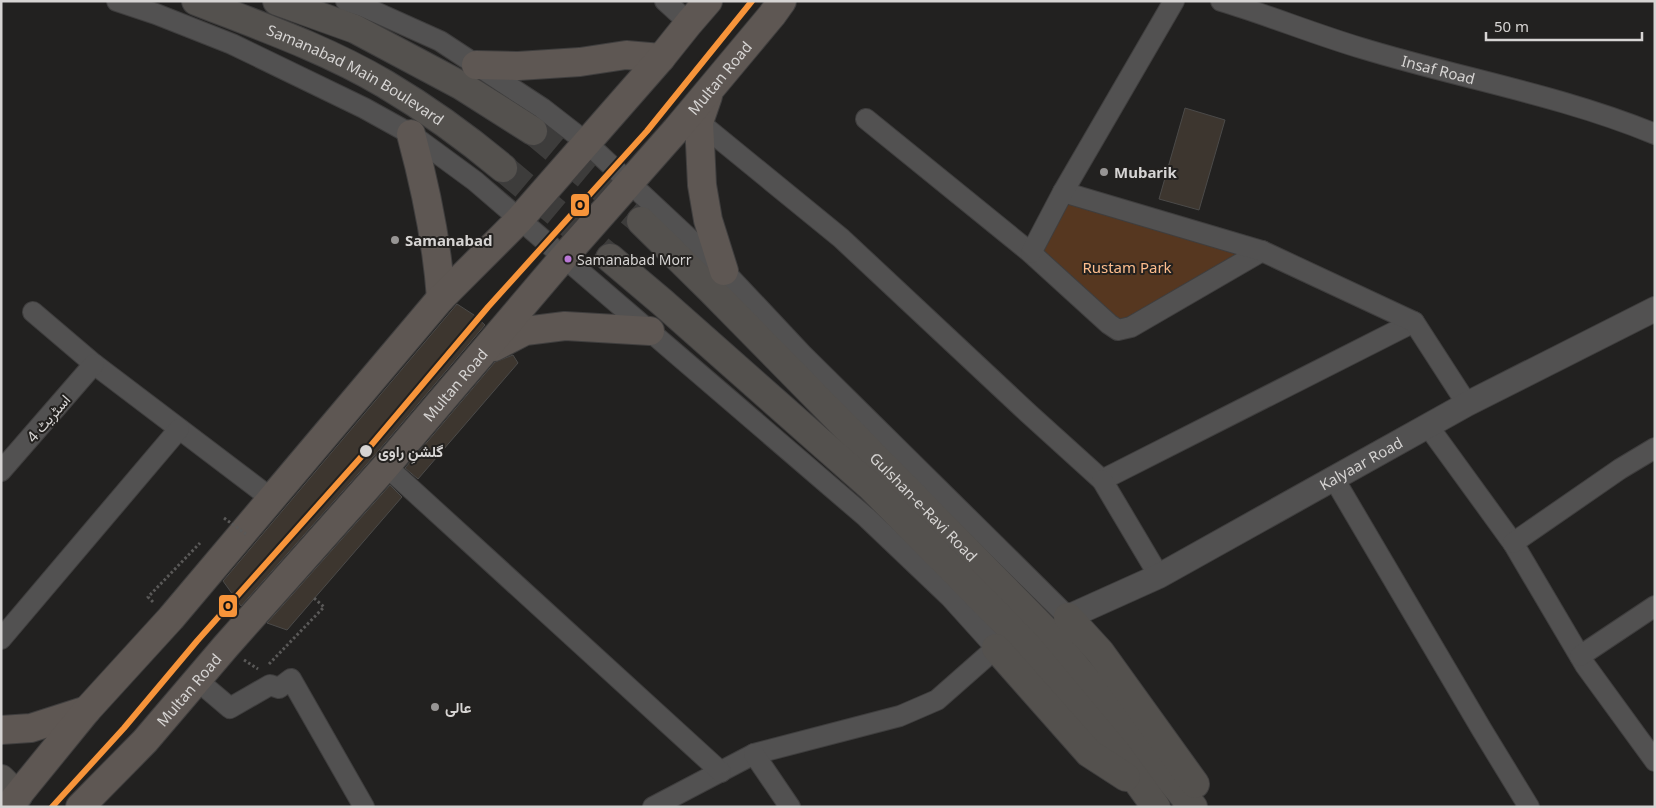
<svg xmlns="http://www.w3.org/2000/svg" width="1656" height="808" font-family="'Noto Sans',Vazirmatn,sans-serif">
  <rect width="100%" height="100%" fill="#222120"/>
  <path fill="#563720" d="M1067,194L1262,251L1118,330L1031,253Z"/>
  <path fill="#3d362f" stroke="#4b4a49" d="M1185,108L1225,120L1199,210L1159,199Z
    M457,304L474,315L485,325L374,456L241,606L223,581Z
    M513,355L518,363L418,479L405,468L495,362Z
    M390,485L402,497L287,630L267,623Z"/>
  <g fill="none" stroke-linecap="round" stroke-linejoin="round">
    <path stroke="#3d3c3b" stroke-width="28" stroke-dasharray="28 14" stroke-linecap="butt" d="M533,131L641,221
      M503,168L610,258"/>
    <defs>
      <g id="minor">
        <path d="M117,1L156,14L232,44L364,108L411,134L475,181L866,517L950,597L996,648L937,700L900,716L754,754L653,807"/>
        <path d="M346,1L362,6L440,41L542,108L587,143L724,271L802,354L1068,617"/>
        <path d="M665,1L689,23"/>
        <path id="s1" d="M1221,1C1268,15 1314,34 1361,48C1459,78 1560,95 1655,134"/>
        <path d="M866,119L1031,253L1109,324L1118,330L1131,327L1262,251"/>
        <path d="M699,122L841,238L1028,413L1102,480L1414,322"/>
        <path d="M1063,192L1262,251L1414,322L1467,404"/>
        <path d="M1031,253L1063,192L1174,1"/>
        <path d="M33,312L94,364L272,499"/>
        <path d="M1428,426L1513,543L1585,665L1655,761"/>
        <path d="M386,466L721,772"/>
        <path d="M1,471L94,364"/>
        <path d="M1333,477L1482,730L1529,807"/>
        <path d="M1102,480L1159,576"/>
        <path d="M1513,543L1620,469L1655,448"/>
        <path d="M1,639L179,429"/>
        <path d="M1580,656L1655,606"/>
        <path d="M197,680L230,708L270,685L279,688L291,679L364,807"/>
        <path d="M754,754L790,807"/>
      </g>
      <g id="tertiary">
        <path id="s2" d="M1068,617L1159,576L1467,404L1655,309"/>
      </g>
      <g id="secondary">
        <path id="s3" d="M196,1C260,26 326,49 385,84C427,109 466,137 503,168"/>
        <path d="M277,1L355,29L462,86L533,131"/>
        <path id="s4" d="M641,221L711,290L1045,630L1193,807"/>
        <path d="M610,258L662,302L870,486L1026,644L1116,752L1156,807"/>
        <path d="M1068,617L1100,652L1195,784"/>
        <path d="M996,648L1089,753L1126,777"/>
        <path d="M1,779L18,796"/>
      </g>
      <g id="primary">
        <path d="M476,65L518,66L580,62L626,55L661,58"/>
        <path d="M708,96L699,122L702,185L708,220L724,271"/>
        <path d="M411,134C426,189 437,242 441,298"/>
        <path d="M494,347L525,331L565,326L650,331"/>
        <path d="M1,730L31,728L87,710"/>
        <path d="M8,807L87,710L171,618L441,298L519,220L661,58L689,23L708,1"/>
        <path id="s5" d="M80,807L145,741L226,646L386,466L563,258L676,130L772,15L782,1"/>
      </g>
    </defs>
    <use href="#minor" stroke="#3f3e3e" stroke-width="22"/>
    <use href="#tertiary" stroke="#3f3e3e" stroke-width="26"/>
    <use href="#secondary" stroke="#3f3e3e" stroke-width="30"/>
    <use href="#primary" stroke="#3f3e3e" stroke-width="30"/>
    <path stroke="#5a5958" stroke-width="3" stroke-dasharray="2.5 2.5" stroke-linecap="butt" d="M153,602L148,597L200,543
      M244,660L258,669
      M269,664L324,607L314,598"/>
    <use href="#minor" stroke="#525151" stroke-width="20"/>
    <use href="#tertiary" stroke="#525151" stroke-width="24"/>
    <use href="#secondary" stroke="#54514e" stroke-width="28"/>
    <use href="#primary" stroke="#5e5753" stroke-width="28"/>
    <path stroke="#5a5958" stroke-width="3" stroke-dasharray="2.5 2.5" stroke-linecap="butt" d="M224,518L246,534"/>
    <defs>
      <path id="metro-1" d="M52,807L124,728L197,641L362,456L488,307L647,131L752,1"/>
    </defs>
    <use href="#metro-1" stroke="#23211f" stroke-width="10"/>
    <use href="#metro-1" stroke="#f7943a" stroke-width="6"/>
  </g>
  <g fill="#979594" stroke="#23211f" stroke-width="2">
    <circle cx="1104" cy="172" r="5"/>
    <circle cx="395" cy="240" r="5"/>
    <circle cx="435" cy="707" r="5"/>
  </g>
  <circle fill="#ba77d6" stroke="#23211f" stroke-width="2" cx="568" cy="259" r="4.5"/>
  <circle fill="#d6d4d3" stroke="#23211f" stroke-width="2" cx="366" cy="451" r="7"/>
  <g text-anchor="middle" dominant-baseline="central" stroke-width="4" stroke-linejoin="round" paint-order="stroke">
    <g font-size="14" fill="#d6d4d3" stroke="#23211f" text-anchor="start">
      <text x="577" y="259">Samanabad Morr</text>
    </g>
    <g font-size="15" fill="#d6d4d3" stroke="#23211f">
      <text stroke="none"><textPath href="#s1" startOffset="228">Insaf Road</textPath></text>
      <text stroke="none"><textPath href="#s3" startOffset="176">Samanabad Main Boulevard</textPath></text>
      <text stroke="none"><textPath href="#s5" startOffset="970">Multan Road</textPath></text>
      <text stroke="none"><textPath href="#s5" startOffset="565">Multan Road</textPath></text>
      <text transform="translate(48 418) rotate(-49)">اسٹریٹ 4</text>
      <text stroke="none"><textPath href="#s2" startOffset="331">Kalyaar Road</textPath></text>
      <text stroke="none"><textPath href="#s4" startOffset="402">Gulshan-e-Ravi Road</textPath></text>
      <text stroke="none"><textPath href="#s5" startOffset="160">Multan Road</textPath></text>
    </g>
    <g font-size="15" font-weight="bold" fill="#d6d4d3" stroke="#23211f" text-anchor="start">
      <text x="1114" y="172">Mubarik</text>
      <text x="405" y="240">Samanabad</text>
      <text x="445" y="707">عالی</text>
    </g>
    <g font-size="15" fill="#fdbd8d" stroke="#23211f">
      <text x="1127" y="267">Rustam Park</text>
    </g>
    <g font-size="15" font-weight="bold" fill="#d6d4d3" stroke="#23211f" text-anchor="start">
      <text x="378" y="451">گلشنِ راوی</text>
    </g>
  </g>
  <g stroke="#23211f" stroke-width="2">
    <rect x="570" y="193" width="20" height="24" rx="5" fill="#f7943a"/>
    <rect x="218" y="594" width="20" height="24" rx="5" fill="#f7943a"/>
  </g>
  <g font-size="14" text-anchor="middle" font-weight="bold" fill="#111">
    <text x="580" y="210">O</text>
    <text x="228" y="611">O</text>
  </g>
  <rect width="1656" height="808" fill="none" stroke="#d6d4d3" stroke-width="5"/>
  <path d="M1486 32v8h156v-8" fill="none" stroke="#d6d4d3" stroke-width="2.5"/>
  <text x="1494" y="32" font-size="15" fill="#d6d4d3" stroke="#23211f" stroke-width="4" paint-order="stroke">50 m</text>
</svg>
